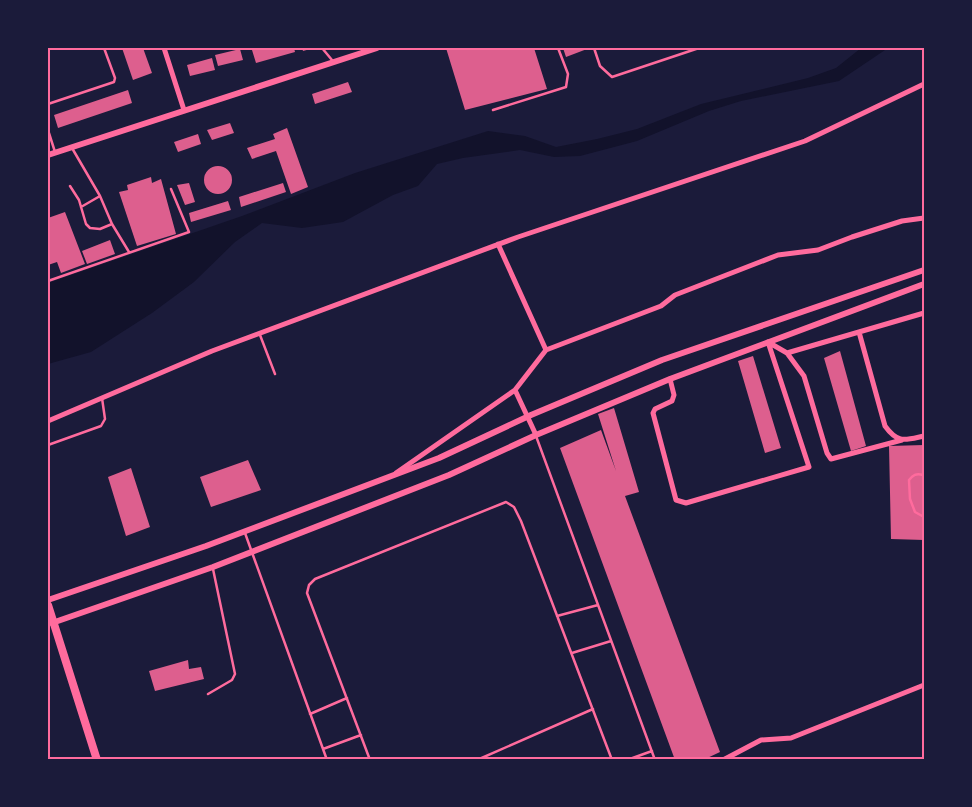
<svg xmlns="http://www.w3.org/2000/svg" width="972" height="807" font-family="Jost,sans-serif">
  <rect width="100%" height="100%" fill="#1b1b3a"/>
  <path fill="#12122b" d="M861,48H888L839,81L741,101L709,111L637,141L580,156L554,157L520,150L463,158L437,164L418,186L393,195L343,222L302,228L262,223L235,242L194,282L152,313L91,352L48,364V283L242,216L355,173L488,131L525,136L556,147L597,139L637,129L701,104L808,78L836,68Z"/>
  <path fill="#dd5f8e" d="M122,48H143L152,73L133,80Z
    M260,48H294L295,52L256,63L252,50Z
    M302,48H314L303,51Z
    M446,48H534L547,89L465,110Z
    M563,48H587V49L566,57Z
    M240,49L243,60L218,66L215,55Z
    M212,58L215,70L190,76L187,65Z
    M348,82L352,92L315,104L312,94Z
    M128,90L132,103L58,128L54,115Z
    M230,123L234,133L212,140L207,130Z
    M287,128L308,187L291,194L276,151L252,159L247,148L275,139L273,134Z
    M198,134L201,144L178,152L174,142Z
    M204 180a14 14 0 1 1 28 0a14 14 0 1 1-28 0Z
    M151,177L152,183L161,179L176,234L137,246L119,192L128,190L127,185Z
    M189,183L195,202L185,205L177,185Z
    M283,183L286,192L241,207L239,197Z
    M228,201L231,210L191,222L189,213Z
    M65,212L85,264L61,273L57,262L48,265V218Z
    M110,240L115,254L87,264L82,251Z
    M840,351L866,446L851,451L824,358Z
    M753,356L781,448L765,453L738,361Z
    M614,408L639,492L625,496L720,752L703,760H675L560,448L601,430L616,471L598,414Z
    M924,445V540L891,539L889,446Z
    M248,460L261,490L211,507L200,477Z
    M131,468L150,527L126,536L108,477Z
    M188,660L189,669L201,667L204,679L155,691L149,671Z"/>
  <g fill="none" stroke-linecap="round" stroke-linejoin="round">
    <path stroke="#ff6b9d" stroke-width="2.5" d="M322,48L332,60
      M594,48L600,66L612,77L699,48
      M48,104L114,82L115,78L104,48
      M493,110L566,87L568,74L558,48
      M48,130L55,152
      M72,148L100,196L112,224L129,252
      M70,186L79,200L86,224L90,228L100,229L112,224
      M81,207L100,196
      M48,281L189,232L171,189
      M260,335L275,374
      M536,436L655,760
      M48,445L101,426L105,419L102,398
      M924,481L923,475C916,473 913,475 909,480L910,499L915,512L924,517
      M245,533L327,760
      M557,616L598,605
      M572,653L611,641
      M208,694L232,680L235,674L213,569
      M310,714L347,698
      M323,749L361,735
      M370,760L307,593L309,585L315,579L506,502L514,507L521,521L612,760
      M477,760L593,709
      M627,760L652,751"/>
    <path stroke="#ff6b9d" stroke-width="5" d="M164,48L184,110
      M498,244L546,350L515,390L536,435
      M859,332L885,426C898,444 905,440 924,436
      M768,342L787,353L804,376L827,453L831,459L902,440
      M546,350L661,306L675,295L778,255L818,250L852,237L902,221L924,218
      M787,353L924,313
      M670,379L674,395L672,401L655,409L653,413L676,500L686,503L809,467L768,342
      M48,421L212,351L518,237L805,141L924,84
      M396,473L515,390
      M723,760L761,740L791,738L924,685"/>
    <path stroke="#ff6b9d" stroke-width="6" d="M48,155L377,48
      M48,600L206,546L439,458L531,415L662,360L924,270
      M48,621L52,623L213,567L449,475L536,435L670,379L924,284"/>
    <path stroke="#ff6b9d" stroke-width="8" d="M48,605L97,760"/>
  </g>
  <rect width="972" height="807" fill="none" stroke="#1b1b3a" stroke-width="98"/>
  <rect x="49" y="49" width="874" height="709" fill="none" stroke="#ff6b9d" stroke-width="2"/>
</svg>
